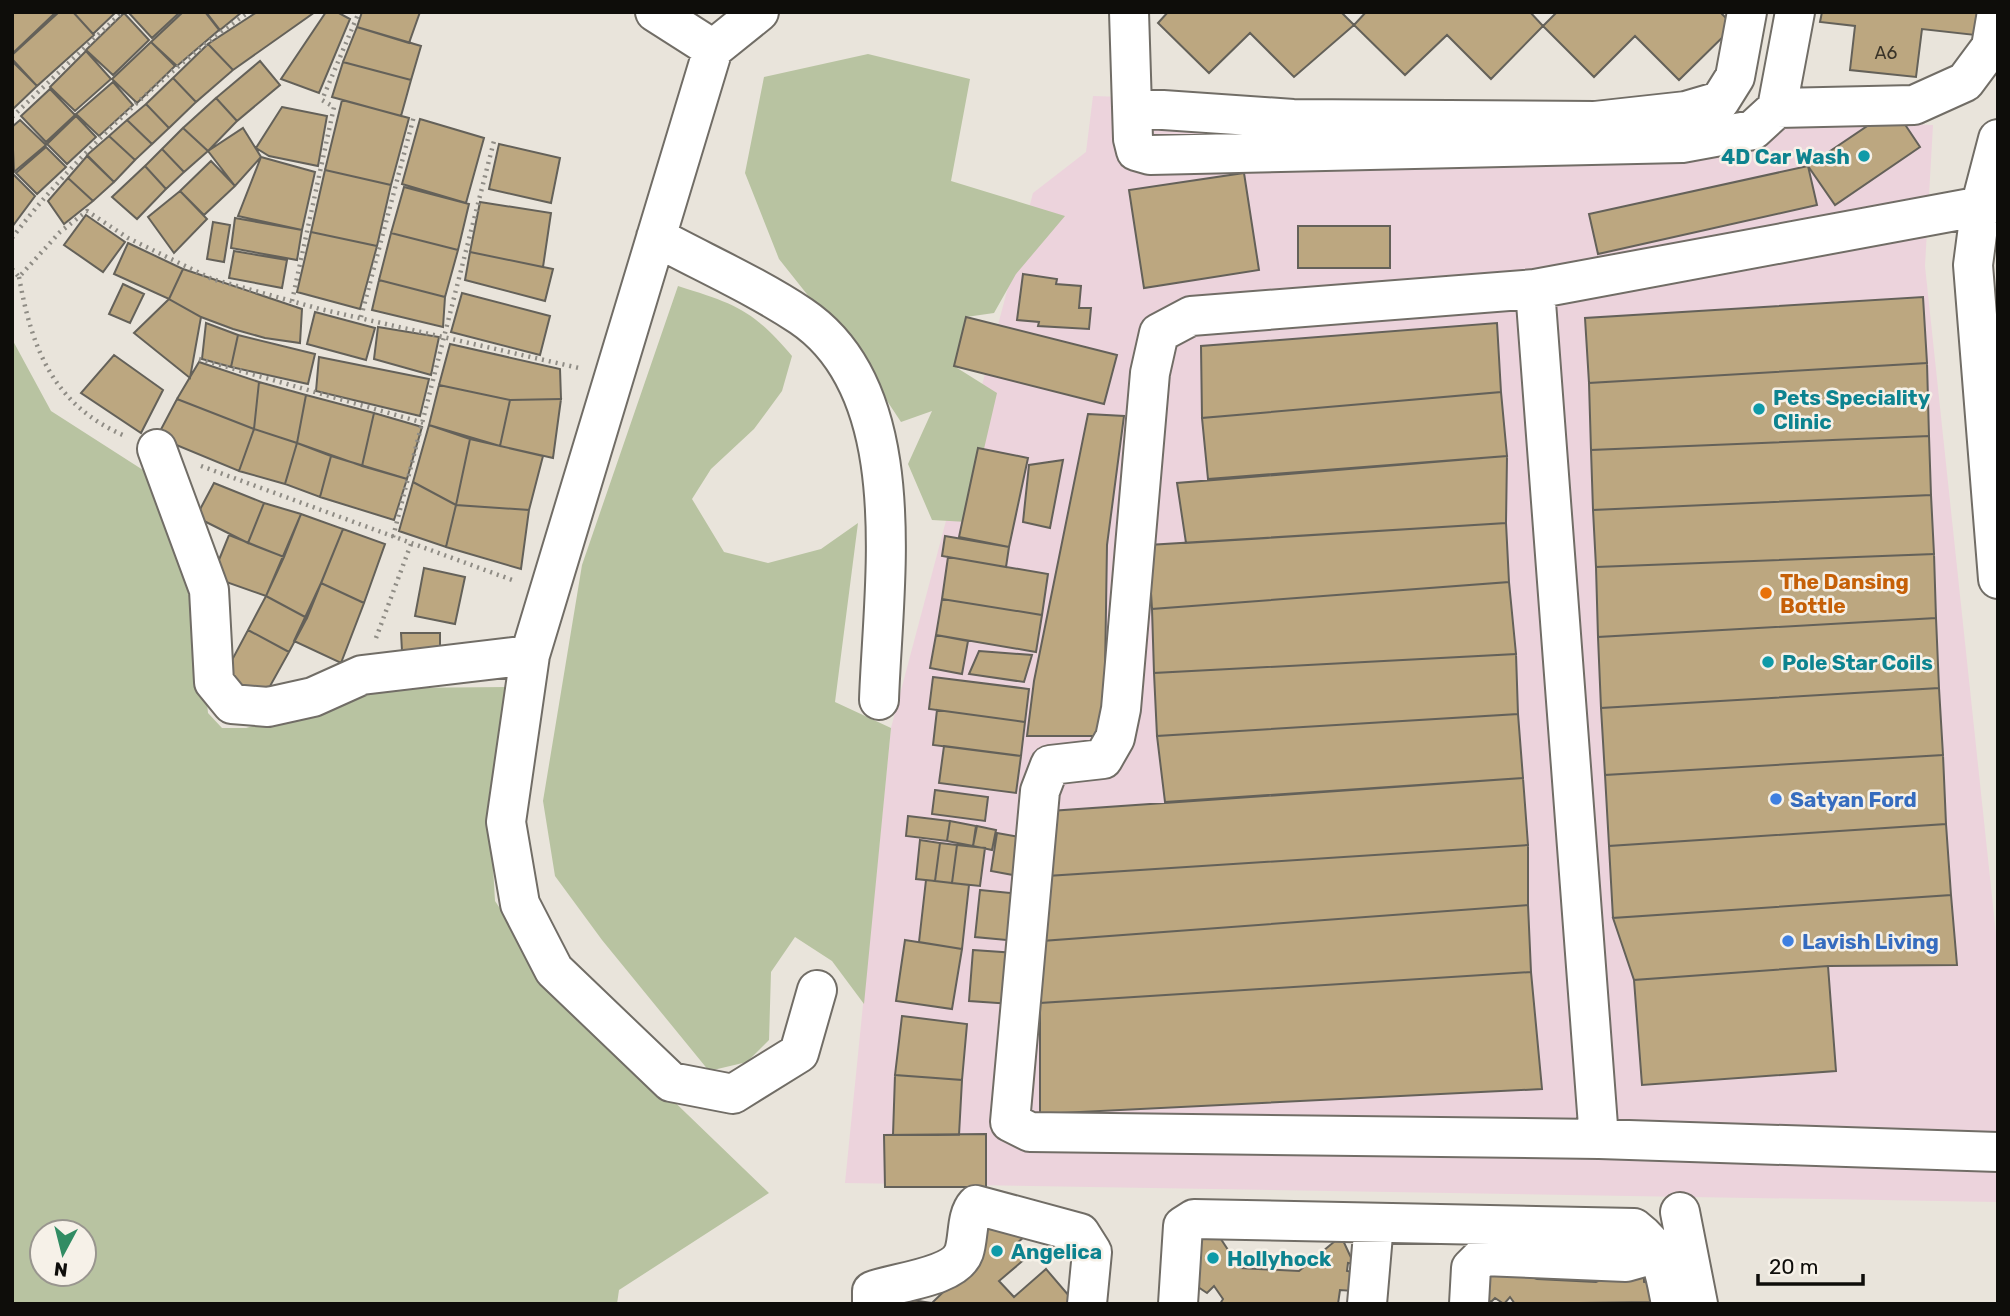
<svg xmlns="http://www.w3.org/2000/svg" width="2010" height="1316" font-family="Rubik,sans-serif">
  <rect width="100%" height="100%" fill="#e9e4db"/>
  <path fill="#ecd3dc" d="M1093,96L1933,125L1925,266L1998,953V1202L845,1183L891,728L1033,193L1086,152Z"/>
  <path fill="#b8c3a1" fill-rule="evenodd" d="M868,54L970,79L951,181L1065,216L1016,274L994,313L966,317L954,366L997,393L967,522L932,520L908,464L932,411L901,422L864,366L779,259L745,173L764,77Z
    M678,286C735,304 752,309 792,356L782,391L754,429L711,469L692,499L724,552L768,563L821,549L858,523L835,702L891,728L864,1004L832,961L795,937L771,972L769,1040L747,1062L709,1071L602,940L555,876L543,801L582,565Z
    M12,339L51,411L143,470L199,621L208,713L222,728H246L393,688L507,687L489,795L495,901L548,980L769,1193L619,1290L617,1304H12ZM42,1232H84V1274H42Z"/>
  <path fill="#bca780" stroke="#646159" stroke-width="2" d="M12,12H56L12,54Z
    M59,12H73L94,35L37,86L12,59V55Z
    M73,12H116L93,34Z
    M128,12H180L152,38Z
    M183,12H205L219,30L177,66L151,42Z
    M206,12H242L220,30Z
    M257,12H315L233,70L208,44Z
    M326,12H337L350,19L319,93L281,79Z
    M362,12H420L409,43L357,27Z
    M1168,12H1341L1354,25L1294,77L1250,33L1209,73L1158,23Z
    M1366,12H1530L1543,26L1491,79L1447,35L1405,75L1354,25Z
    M1557,12H1720L1734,26L1679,80L1635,36L1594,77L1543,26Z
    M1822,12H1978L1975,35L1922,29L1916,77L1850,70L1855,26L1820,22Z
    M124,13L149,40L113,75L86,50Z
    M357,27L421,46L411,80L343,62Z
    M151,42L175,66L137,103L112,79Z
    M208,44L233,70L196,102L173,78Z
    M86,51L111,79L75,111L50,87Z
    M12,61L37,86L12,110Z
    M260,61L280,85L237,121L216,98Z
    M343,62L411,80L401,116L332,97Z
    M173,78L196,102L169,128L146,104Z
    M113,82L133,105L99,136L76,114Z
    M50,89L75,115L46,142L21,116Z
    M216,98L237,121L208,151L183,128Z
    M342,100L409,118L391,185L325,170Z
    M146,104L169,128L152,144L127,120Z
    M282,107L327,116L318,166L269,156L256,148Z
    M1894,108L1920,147L1835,205L1808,166Z
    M76,116L96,137L67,164L47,144Z
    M420,119L484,138L466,203L402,184Z
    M20,120L46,145L14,172L12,127Z
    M127,120L152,144L135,160L109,136Z
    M183,128L208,151L184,172L162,149Z
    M243,128L261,157L235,186L208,151Z
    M109,136L135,160L114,182L87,155Z
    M499,144L560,158L551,203L489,189Z
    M46,147L66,167L37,194L16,173Z
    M162,149L184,172L166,189L145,166Z
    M87,156L114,182L93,201L68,178Z
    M261,157L315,172L302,230L238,216Z
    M211,161L235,186L204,215L180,191Z
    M145,166L166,189L137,219L112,197Z
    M1808,166L1817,205L1598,254L1589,214Z
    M325,170L391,185L377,246L311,232Z
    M12,173L35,196L12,227Z
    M1244,173L1259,270L1144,288L1129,190Z
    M68,178L93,201L64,224L48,201Z
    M404,187L469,204L458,250L391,233Z
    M180,191L207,219L174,253L148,217Z
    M480,202L551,213L543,267L470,252Z
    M86,215L125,242L103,272L64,245Z
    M235,218L302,230L297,260L231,248Z
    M213,222L230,225L224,262L207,259Z
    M1298,226H1390V268H1298Z
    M311,232L377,246L360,309L297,292Z
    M391,233L458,250L445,297L379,280Z
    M128,243L183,269L169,299L114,274Z
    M234,251L287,260L282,288L229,278Z
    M470,252L553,269L545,301L465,280Z
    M183,269L302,309L300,343L265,338L233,329L201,317L169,299Z
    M1023,274L1057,279L1056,284L1081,286L1079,308H1091L1089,329L1038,326L1039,322L1017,320Z
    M379,280L445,297L443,327L372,310Z
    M123,284L144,294L130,323L109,314Z
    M462,293L550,316L540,355L451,332Z
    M1923,297L1927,363L1589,383L1585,318Z
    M169,299L201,317L190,378L134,333Z
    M315,312L375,328L366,360L307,344Z
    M966,317L1117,355L1104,404L954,366Z
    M206,323L238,335L231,367L202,359Z
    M1497,323L1501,392L1202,418L1201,346Z
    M378,327L439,337L431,375L374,359Z
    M238,335L315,354L308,384L231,367Z
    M450,344L560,369L561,399L510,400L439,385Z
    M114,355L163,390L141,433L81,393Z
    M319,357L429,379L420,416L316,391Z
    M199,362L259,382L254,429L177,399Z
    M1927,363L1929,436L1591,450L1589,383Z
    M259,382L306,395L297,443L254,429Z
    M439,385L510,400L500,446L429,425Z
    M1501,392L1507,456L1208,479L1202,418Z
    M306,395L374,413L362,466L297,443Z
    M177,399L254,429L239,471L157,437Z
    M561,399L553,458L500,446L510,400Z
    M374,413L422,427L407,479L362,466Z
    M1088,414L1124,416L1107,545L1104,736H1027L1034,681Z
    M429,425L470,439L456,505L413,482Z
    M254,429L297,443L285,484L239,471Z
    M1929,436L1931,495L1593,510L1591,450Z
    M470,439L543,456L529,510L456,505Z
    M297,443L331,456L320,497L285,484Z
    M978,448L1028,458L1009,547L959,537Z
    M331,456L407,479L394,520L320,497Z
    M1507,456L1506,523L1186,543L1177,483Z
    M1063,460L1050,528L1023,522L1029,465Z
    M413,482L456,505L446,547L399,531Z
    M214,483L264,503L248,543L196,517Z
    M1931,495L1934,554L1596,567L1593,510Z
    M264,503L301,514L284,557L248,543Z
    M456,505L529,510L521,569L446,547Z
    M301,514L343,529L307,618L266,596Z
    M1506,523L1509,582L1152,609L1148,545Z
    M343,529L385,544L364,603L321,583Z
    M229,535L284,557L266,596L212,577Z
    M945,536L1009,547L1006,567L942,556Z
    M1934,554L1936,618L1598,637L1596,567Z
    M948,557L1048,574L1042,615L942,599Z
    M424,568L465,577L455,624L415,616Z
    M1509,582L1516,654L1154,673L1152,609Z
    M321,583L364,603L341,663L294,641Z
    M266,596L307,618L289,652L248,630Z
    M942,599L1042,615L1036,652L936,635Z
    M1936,618L1939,688L1601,708L1598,637Z
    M248,630L289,652L264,697L224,675Z
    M401,633H440V651H402Z
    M936,635L968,641L962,674L930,668Z
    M979,651L1032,655L1024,682L969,674Z
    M1516,654L1518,714L1157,736L1154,673Z
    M933,677L1029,689L1025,722L929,709Z
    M1939,688L1943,755L1605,775L1601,708Z
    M937,710L1025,722L1021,756L933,745Z
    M1518,714L1523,778L1165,802L1157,736Z
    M944,746L1021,756L1016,793L939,783Z
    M1943,755L1946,824L1609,846L1605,775Z
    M1523,778L1528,845L1047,876L1050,811Z
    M935,790L988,797L985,821L932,814Z
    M908,816L950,821L947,841L906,836Z
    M950,821L976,826L973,846L947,841Z
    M1946,824L1951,895L1613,918L1609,846Z
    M977,826L996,830L992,850L973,846Z
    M997,833L1020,837L1013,875L991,871Z
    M920,840L940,843L935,881L916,879Z
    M940,843L957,845L952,883L935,881Z
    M957,845L985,848L980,886L952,883Z
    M1528,845V905L1042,941L1047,876Z
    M926,880L969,885L962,949L919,942Z
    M980,890L1021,894L1017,941L975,937Z
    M1951,895L1957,965L1828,966L1634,980L1613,918Z
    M1528,905L1531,972L1040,1003L1042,941Z
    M905,940L962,949L952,1009L896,1001Z
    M973,950L1016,953L1012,1004L969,1001Z
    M1828,966L1836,1071L1642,1085L1634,980Z
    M1531,972L1542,1089L1040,1114V1003Z
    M902,1016L967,1024L962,1080L895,1075Z
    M895,1075L962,1080L959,1135H893Z
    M986,1134V1187H885L884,1135Z
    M976,1208L1025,1236L1015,1245L1026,1258L999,1281L1014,1297L1046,1269L1076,1304H875L876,1295L932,1303L974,1262Z
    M1209,1221L1240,1268L1299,1271L1341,1236L1354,1264L1348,1263L1347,1271L1353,1272V1291L1340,1290L1338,1304H1220L1223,1299L1214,1286L1207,1293L1198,1287L1194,1291L1187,1239Z
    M1494,1263L1537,1279L1596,1282L1636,1265L1644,1274V1282L1650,1283V1302L1515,1304L1510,1297L1504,1304L1495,1298L1491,1302L1481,1294Z"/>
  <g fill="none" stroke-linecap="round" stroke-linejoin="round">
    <defs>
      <path id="minor" d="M655,12L713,49
        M759,12L713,49L530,655L506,822L520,904L554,970L671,1082L733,1094L799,1053L817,990
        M1129,12L1133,139L1136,151L1150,155L1682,143L1753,130L1777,108
        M1795,12L1777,108L1914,105L1965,82L1991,47L1997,12
        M1134,108L1293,119L1595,121L1686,111L1720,101L1735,77L1747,12
        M1998,139L1981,204L1973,265L1998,579
        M1998,203L1535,289L1191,316L1159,333L1150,373L1121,709L1115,738L1103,759L1050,765L1040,791L1010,1122L1030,1132L1599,1139L1998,1152
        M656,237C704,263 756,286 801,316C914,392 883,583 879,700
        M1535,289L1599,1139
        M157,449L209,590L214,682L232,704L268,707L313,697L362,675L530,655
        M1680,1212L1698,1304
        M872,1304V1291C894,1282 955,1278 964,1252C969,1237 966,1216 976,1205L1080,1233L1092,1252L1087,1304
        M1178,1304L1183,1226L1194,1219L1634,1228C1663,1250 1664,1269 1671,1304
        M1367,1304L1374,1223
        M1469,1304L1471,1268L1483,1256L1626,1262L1658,1253"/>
    </defs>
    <use href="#minor" stroke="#716d66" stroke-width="42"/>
    <path stroke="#8f8c85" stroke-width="4.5" stroke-dasharray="2 5" stroke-linecap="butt" d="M12,117L122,12
      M12,238C71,160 169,67 249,12
      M12,269L19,277L60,232L87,211L128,238L212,279L320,309L579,368
      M19,277C32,349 53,405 125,436
      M292,301L334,107L322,100L359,12
      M361,317L414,116
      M199,359L424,423
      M201,466L515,581
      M393,537L495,137
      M376,638L411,544"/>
    <use href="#minor" stroke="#fff" stroke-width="38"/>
  </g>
  <g fill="#0f9aa8" stroke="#f6f1e8" stroke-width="2.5">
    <circle cx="1864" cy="156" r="7"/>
    <circle cx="1759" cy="409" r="7"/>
    <circle cx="1768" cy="662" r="7"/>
    <circle cx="997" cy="1251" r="7"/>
    <circle cx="1213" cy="1258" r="7"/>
  </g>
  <circle fill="#e8710a" stroke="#f6f1e8" stroke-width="2.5" cx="1766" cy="593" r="7"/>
  <g fill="#3f7fe0" stroke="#f6f1e8" stroke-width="2.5">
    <circle cx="1776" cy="799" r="7"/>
    <circle cx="1788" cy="941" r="7"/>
  </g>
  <g text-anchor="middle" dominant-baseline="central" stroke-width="5" stroke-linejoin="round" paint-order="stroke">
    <g font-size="18" fill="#3a3428">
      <text x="1886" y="53">A6</text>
    </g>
    <g font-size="21" font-weight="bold" fill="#0d838f" stroke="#f6f1e8" text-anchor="start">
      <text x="1850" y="156" text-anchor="end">4D Car Wash</text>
      <text x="1773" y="397">Pets Speciality<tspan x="1773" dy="24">Clinic</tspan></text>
      <text x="1782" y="662">Pole Star Coils</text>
      <text x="1011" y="1251">Angelica</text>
      <text x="1227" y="1258">Hollyhock</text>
    </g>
    <g font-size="21" font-weight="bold" fill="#c56008" stroke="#f6f1e8" text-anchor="start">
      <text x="1780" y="581">The Dansing<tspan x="1780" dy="24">Bottle</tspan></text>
    </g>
    <g font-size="21" font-weight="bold" fill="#366cbe" stroke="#f6f1e8" text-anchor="start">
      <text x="1790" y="799">Satyan Ford</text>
      <text x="1802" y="941">Lavish Living</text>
    </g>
  </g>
  <rect width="2010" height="1316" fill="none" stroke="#0e0d0a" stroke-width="28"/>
  <g transform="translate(63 1253) rotate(187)"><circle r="33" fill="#f6f1e8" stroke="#99968f" stroke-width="2"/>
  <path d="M0-5L12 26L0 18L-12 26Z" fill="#318c63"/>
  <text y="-10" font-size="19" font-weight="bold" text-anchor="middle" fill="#0e0d0a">N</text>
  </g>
  <path d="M1758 1274v10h105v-10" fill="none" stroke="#0e0d0a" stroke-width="3.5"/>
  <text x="1769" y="1274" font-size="21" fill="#0e0d0a" stroke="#f6f1e8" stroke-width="5" paint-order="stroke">20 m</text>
</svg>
